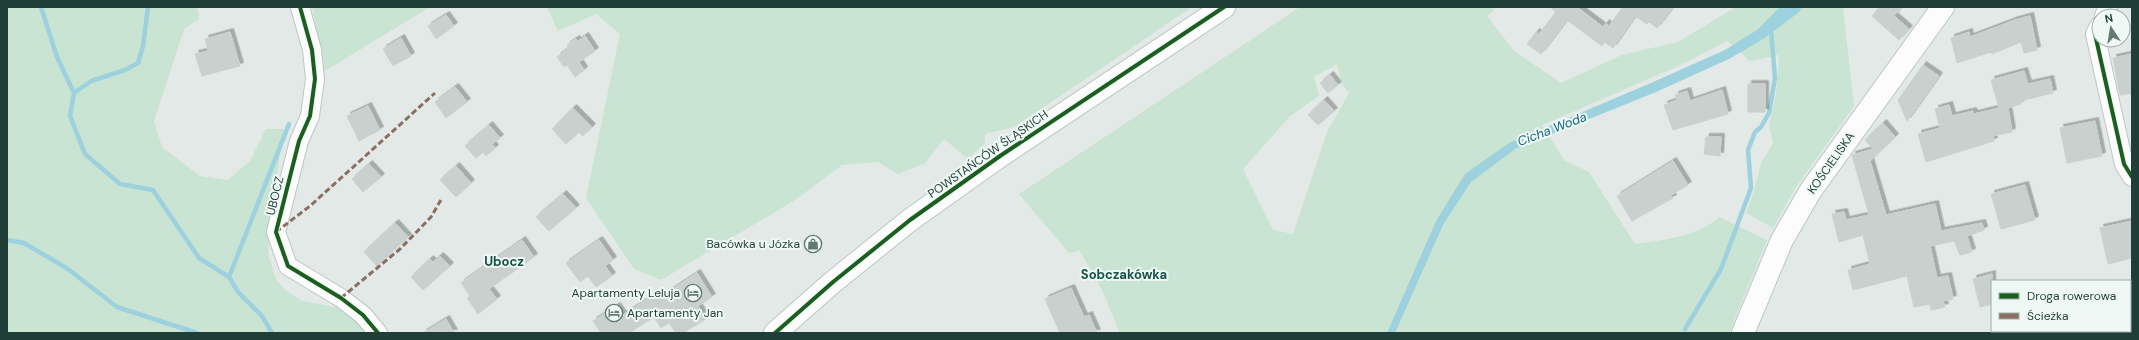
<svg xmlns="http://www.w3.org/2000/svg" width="2139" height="340" font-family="'DM Sans',sans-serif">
  <defs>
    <filter id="shadow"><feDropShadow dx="3.5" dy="-3.5" stdDeviation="0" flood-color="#0004"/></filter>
  </defs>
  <rect width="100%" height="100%" fill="#e2e9e6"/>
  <path fill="#c9e4d2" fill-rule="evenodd" d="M7,7H197L199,19L184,29L154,121L162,147L200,176L228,180L250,161L266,129H284L271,213L268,255L276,279L285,290L302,301L346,309L383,333H7Z
    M312,7H430L323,72Z
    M547,7H1192L1014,127L985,134V143L968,159L944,139L925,163L898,174L878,162L842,165L795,200L661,280L634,269L586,198L620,34L596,14L558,31Z
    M1300,7H1491L1494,10L1487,16L1514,51L1561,83L1622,55L1678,42L1736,7H1843L1854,106L1796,187L1773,228L1746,213L1755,188L1761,163L1773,143L1769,125L1776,94L1779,55L1750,61L1727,41L1681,65L1542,125L1564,160L1589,172L1635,244C1662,240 1698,237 1719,217L1767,240L1729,333H1120L1098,281L1079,250L1069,253L1019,194ZM1337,64L1342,84L1349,93L1327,132L1293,234L1273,230L1243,169L1289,117L1319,96L1314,77Z"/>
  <path fill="#9dd1dd" d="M1780,7H1802L1799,12L1763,39L1729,59L1656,92L1515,149L1471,182L1443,225L1395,333H1387L1436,221L1465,174L1509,143L1651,83L1725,50L1757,30Z"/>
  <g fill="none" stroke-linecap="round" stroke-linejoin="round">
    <path stroke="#9dd1dd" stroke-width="4.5" d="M41,7L57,57L74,93
      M148,7L143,46L138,63L125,70L91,81L74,93L70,116L85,154L120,184L153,190L199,258L229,277L238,292L262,316L272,333
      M7,240L24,243L68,269L117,307L197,333
      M229,277L289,124
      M1685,329L1721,269L1751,188L1748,150L1755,132L1761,127L1769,113L1775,78L1771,29"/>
  </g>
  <path fill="#c9d0cd" stroke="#cad2cf" filter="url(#shadow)" d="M1550,7H1577L1603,27L1606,23L1609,26L1623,7H1673L1657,28L1649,22L1647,24L1635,16L1613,48L1604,42L1602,46L1567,20L1541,54L1527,44L1536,32L1539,34L1556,12Z
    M1880,7H1902L1894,16L1909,29L1899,40L1872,16Z
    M446,15L454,26L436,39L428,26Z
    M2030,16L2037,50L2024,53L2021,42L1992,54L1991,52L1957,63L1951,38L1969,32L1970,37L2015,20Z
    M230,32L240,66L202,76L195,54L208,51L205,39Z
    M585,36L595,51L579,62L584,70L575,77L567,65L564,67L557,57L569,48L567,45L576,39L578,41Z
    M401,38L411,56L393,66L383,49Z
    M2132,54V93L2120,95L2113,58Z
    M1923,65L1939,76L1907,121L1898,100Z
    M2024,71L2028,84L2050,79L2053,93L2020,101L2021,104L2008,108L2012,132L1993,136L1994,141L1926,162L1918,134L1940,128L1935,109L1949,105L1952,116L1973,111L1974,114L1999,108L1991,80Z
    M1330,75L1338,85L1328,93L1320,83Z
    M1748,84H1765V112H1748Z
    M455,87L467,102L446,118L435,102Z
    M1722,90L1728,114L1673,130L1664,105L1677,100L1675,95L1687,91L1690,101Z
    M1324,100L1334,111L1318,125L1308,115Z
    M368,106L380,130L359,141L347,116Z
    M573,108L592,127L583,136L579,132L566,144L552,129Z
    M2095,121L2102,156L2067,163L2060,128Z
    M1883,123L1895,137L1870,161L1886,215L1935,204L1941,231L1982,223L1984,230L1967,236L1972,252L1960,255L1954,241L1930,246L1937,278L1948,276L1953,299L1943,301L1945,307L1931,310L1930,304L1914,307L1907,276L1853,290L1848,270L1870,264L1863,235L1839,242L1832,214L1844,212L1846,220L1869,215L1852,155L1873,149L1865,140Z
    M489,125L500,138L492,144L495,148L486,156L483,152L476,158L465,146Z
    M1706,137H1721L1720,156L1704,154Z
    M1673,161L1688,185L1671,195L1673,198L1632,221L1617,196Z
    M369,164L381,177L363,192L352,179Z
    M456,166L471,183L456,197L440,180Z
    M2025,185L2035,220L2001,229L1991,194Z
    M563,194L576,208L549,231L536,217Z
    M2132,221V258L2108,264L2100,228Z
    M395,223L408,237L377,266L364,252Z
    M522,240L534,257L489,289L497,299L478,314L467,298L470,296L461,283Z
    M599,240L613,260L605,266L612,276L596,287L588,276L580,282L566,263Z
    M440,256L450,266L423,290L411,277L430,259L433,262Z
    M697,273L712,297L698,306L706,319L683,333H676L669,323L661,328L654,317L629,333H601L593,321L617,306L623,315L659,292L662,296Z
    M1992,274V304L1980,307L1973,279Z
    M1071,288L1084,317L1089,315L1097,333H1060L1045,299Z
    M446,319L454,333H423Z"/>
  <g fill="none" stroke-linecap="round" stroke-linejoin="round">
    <defs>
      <path id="minor" d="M300,7L312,50L315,79L310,116L299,141L276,232L288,266L341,298L363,315L378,333
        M2104,16L2108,7
        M2099,26L2095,34L2124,164L2132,177"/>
      <path id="tertiary" d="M775,333L833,282L910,220L1000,156L1224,7"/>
      <path id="secondary" d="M1743,333L1782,240L1811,190L1943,7"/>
    </defs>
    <use href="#minor" stroke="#bfc6c3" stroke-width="20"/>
    <use href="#tertiary" stroke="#bfc6c3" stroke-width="24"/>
    <use href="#secondary" stroke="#bdc7c3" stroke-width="24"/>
    <use href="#minor" stroke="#fbfcfb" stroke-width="18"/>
    <use href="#tertiary" stroke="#fbfcfb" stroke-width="22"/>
    <use href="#secondary" stroke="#fbfcfb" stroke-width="22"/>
    <path stroke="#8d6e63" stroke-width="3" stroke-dasharray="6 3" stroke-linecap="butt" d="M276,232L310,206L435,93
      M341,298L400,249L431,217L442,198"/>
    <defs>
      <path id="cycleway" d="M300,7L312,50L315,79L310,116L299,141L276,232L288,266L341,298L363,315L378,333
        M2099,26L2095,34L2124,164L2132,177
        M775,333L833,282L910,220L1000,156L1224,7"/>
    </defs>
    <use href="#cycleway" stroke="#eff8f4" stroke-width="6"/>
    <use href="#cycleway" stroke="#1b5e20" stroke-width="4"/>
  </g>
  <defs>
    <symbol id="shop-ring" viewBox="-11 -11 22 22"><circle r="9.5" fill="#eff8f4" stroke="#637a74" stroke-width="1.5"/><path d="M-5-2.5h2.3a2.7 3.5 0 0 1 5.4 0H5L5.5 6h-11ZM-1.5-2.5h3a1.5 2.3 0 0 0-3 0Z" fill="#637a74"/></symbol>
    <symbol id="hotel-ring" viewBox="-11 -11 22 22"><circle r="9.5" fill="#eff8f4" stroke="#637a74" stroke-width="1.5"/><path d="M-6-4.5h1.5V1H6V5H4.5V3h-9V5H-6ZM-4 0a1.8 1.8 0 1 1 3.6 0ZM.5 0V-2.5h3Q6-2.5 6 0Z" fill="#637a74"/></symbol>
  </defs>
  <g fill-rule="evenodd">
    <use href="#shop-ring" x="803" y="234" width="20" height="20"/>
    <use href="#hotel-ring" x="683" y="283" width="20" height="20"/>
    <use href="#hotel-ring" x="604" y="303" width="20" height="20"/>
  </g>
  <g text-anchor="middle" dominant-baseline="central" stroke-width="4" stroke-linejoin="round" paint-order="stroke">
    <g font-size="12" fill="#1e3e37" stroke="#eff8f4">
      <text transform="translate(988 154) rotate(-35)">POWSTAŃCÓW ŚLĄSKICH</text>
      <text transform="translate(1831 163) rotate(-55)">KOŚCIELISKA</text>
      <text transform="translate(275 196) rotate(-76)">UBOCZ</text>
    </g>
    <g font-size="12" fill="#1e3e37" stroke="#eff8f4" text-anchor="end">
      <text x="800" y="244">Bacówka u Józka</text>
      <text x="680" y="293">Apartamenty Leluja</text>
      <text x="627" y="313" text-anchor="start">Apartamenty Jan</text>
    </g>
    <g font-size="13" font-style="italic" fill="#116a81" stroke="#eff8f4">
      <text transform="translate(1552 129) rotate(-21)">Cicha Woda</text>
    </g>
    <g font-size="13" font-weight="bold" fill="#175246" stroke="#eff8f4">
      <text x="504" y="261">Ubocz</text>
      <text x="1124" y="274">Sobczakówka</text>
    </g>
  </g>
  <rect width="2139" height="340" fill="none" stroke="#1e3e37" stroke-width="16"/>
  <rect x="1991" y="280" width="140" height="52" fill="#eff8f4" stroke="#9baea8"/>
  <rect x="1999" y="293" width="20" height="6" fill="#1b5e20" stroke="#9baea8"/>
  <text x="2027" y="300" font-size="12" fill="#1e3e37">Droga rowerowa</text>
  <rect x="1999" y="313" width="20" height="6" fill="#8d6e63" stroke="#9baea8"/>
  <text x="2027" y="320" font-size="12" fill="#1e3e37">Ścieżka</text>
  <g transform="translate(2111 28) rotate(348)"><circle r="19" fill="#eff8f4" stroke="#9baea8"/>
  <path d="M0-3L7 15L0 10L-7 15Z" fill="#637a74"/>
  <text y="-6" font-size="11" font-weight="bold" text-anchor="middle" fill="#1e3e37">N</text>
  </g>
</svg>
